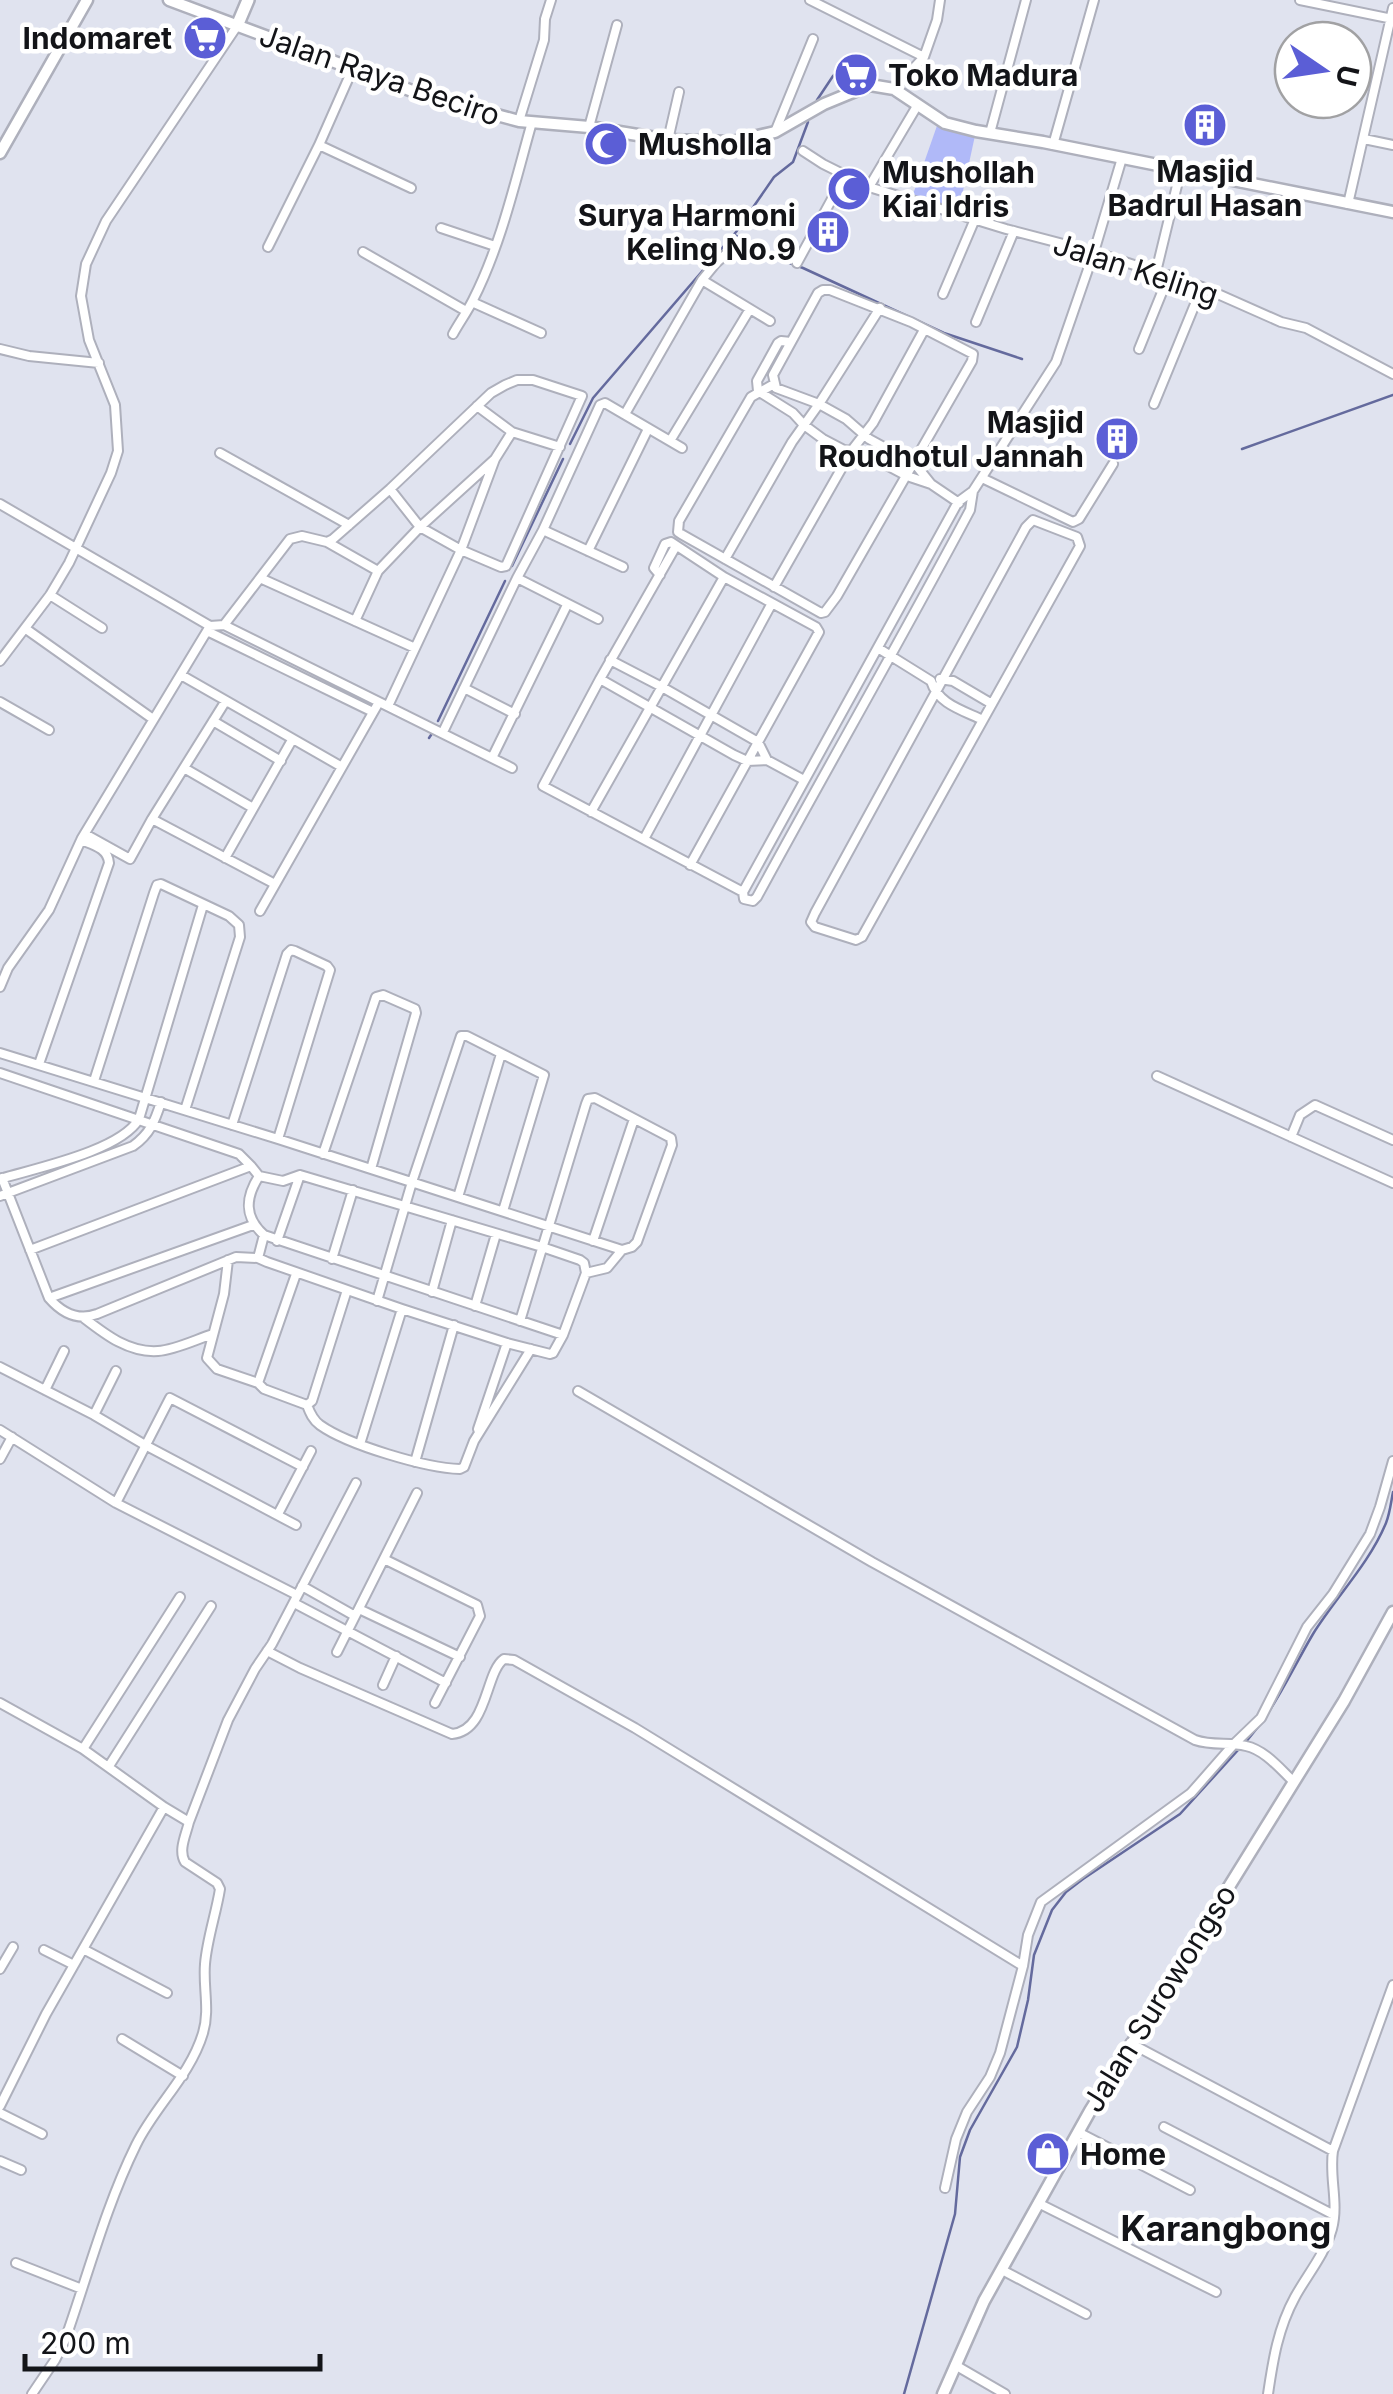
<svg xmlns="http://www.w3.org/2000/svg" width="1393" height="2394" font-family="Inter,sans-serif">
  <rect width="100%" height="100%" fill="#e0e3ef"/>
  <path fill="#b0b9f8" d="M939,120L976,131L958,214L911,200Z"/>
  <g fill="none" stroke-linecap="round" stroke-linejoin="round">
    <path stroke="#646a9d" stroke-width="2.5" d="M817,100L833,76L850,61
      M735,235L771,256L803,268L944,333L1022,359
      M570,444L593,398L736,232L774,177L793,162L808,122
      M1242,449L1393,395
      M512,566L563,459
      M438,721L505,581
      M429,738L431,735
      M1266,1716C1284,1689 1297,1661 1313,1634C1336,1597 1369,1564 1386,1523C1390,1513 1391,1502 1393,1492
      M1245,1743L1262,1722
      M904,2394L955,2214L960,2157L970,2130L1017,2047L1028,2000L1034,1955L1052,1910L1066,1892L1083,1879L1180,1814L1239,1749"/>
    <defs>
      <path id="minor" d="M810,0L924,57
        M1300,0L1393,19
        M894,89L924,57L937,20L940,0
        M519,121L544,40L545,19L551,0
        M589,127L617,25
        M775,132L813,39
        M990,133L1026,0
        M1364,139L1393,145
        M668,140L679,92
        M319,145L411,188
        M1053,145L1094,0
        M803,151L823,164L869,187L1006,229L1094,252L1202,287L1281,322L1306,328L1393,374
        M869,187L917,106
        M1348,204L1393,8
        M441,228L495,246
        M268,247L319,145L353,68
        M363,252L466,311
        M797,263L845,175
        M1156,272L1181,169
        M702,280L770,321
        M943,294L975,219
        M472,302L541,333
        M976,322L1014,231
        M453,334C459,323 467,312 473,300C501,245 515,182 532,122
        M791,342L781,341L778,343L757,381L758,391L793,413L804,425L823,439L844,450L864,453L907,476L931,484L959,503
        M0,349L29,356L99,363
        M1139,349L1169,275
        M774,384L751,397L679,521L678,532L681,534L821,613L825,612L837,596L972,361L973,354L911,322L830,290H823L818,293L773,375L776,388L819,404L846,419L869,439L915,464L931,484
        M1154,404L1202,287
        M477,406L512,432L560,447
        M625,414L702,280L716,263L736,245L743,246L759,256
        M670,441L750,309
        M220,453L349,525
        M495,459L512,432
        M982,478L1073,522L1079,519L1113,464
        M0,504L210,626L224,625L512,768
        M1033,520L1077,537L1080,546L862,937L856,940L815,927L811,922L815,913L1026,527Z
        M543,530L623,567
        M327,542L378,571
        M676,546L600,679L543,786L743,892L744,899L753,901L757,897C827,768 901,640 970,510L973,491
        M588,551L648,429
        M725,559L792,442L819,404L880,308
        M660,575L654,568L665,544L671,542L724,577L816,627L819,632L690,865
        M260,578L415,648
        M517,578L598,619
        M774,587L852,450L873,423L924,330
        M50,595L102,628
        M355,621L378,571L420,527L495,459L461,550L388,706
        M224,625L290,539L302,536L327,542L333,539L390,489L491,393L505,385L517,380H533L582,396L506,566L501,567L461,550L420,527L390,489
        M26,629L153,719
        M207,631L373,712
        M878,648L931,681C938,704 962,710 983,720
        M610,660L662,687L758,742L767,760
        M0,661L50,595L69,563L111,473L118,451L115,405L89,340L81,296L86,264L106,221L237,26
        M181,675L342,767
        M600,679L734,755L747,761L767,760L804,780
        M940,679L953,681L992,704
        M464,688L515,714
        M0,702L49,730
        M213,721L281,761
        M443,732L517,578L543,530L600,405L605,403L682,448
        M492,758L567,605
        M184,768L253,808
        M591,812L724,577
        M152,819L275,884
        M85,834L130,859L152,819L225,702
        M644,839L772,603
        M225,858L292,740
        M743,892L958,502L973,491L1056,362L1094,252L1122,158
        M260,911L379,702
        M0,987L8,968L49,910L82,838L210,626
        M0,1053L278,1139L622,1250
        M39,1064L109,863C108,848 93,845 81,840
        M0,1073L239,1154L251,1166
        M1157,1076L1393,1183
        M94,1081L154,893L157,885L161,884L229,916L239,925L240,937L185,1110
        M232,1125L287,954L291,950L295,951L327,966L330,970L278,1139
        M1291,1137L1300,1115L1315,1105L1393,1140
        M323,1154L376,997L383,995L415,1009L416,1013L371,1169
        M259,1176C245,1198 244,1217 264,1235L563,1335
        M2,1178L49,1298C62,1313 78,1321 97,1314L236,1257L258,1258
        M0,1179C36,1168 120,1151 139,1119L203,905
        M0,1196L133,1146C150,1134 155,1121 161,1102
        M458,1197L501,1054
        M277,1241L300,1175
        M593,1241L634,1119
        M30,1250L251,1166L259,1176L283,1181L300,1175L542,1247L580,1260L584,1263L586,1273L563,1335L553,1353L550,1354L507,1343L402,1309L267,1262L258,1258L264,1235
        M332,1259L353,1190
        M228,1260L224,1294L207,1358L217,1369L258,1383L264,1389L307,1405L312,1401L347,1290
        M432,1292L452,1220
        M49,1298L253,1225
        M377,1301L412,1182L461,1036H467L544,1075L503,1211
        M475,1306L496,1234
        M84,1318C106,1335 129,1353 158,1351C175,1350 197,1339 213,1334
        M520,1321L586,1104L588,1099L595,1098L671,1138L672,1145L637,1242L632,1247L622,1250L607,1268L586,1273
        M0,1367L94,1415L145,1445L296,1525
        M258,1383L296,1274
        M45,1390L64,1351
        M578,1391L872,1562L1195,1740C1212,1746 1229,1742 1246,1746C1265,1750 1280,1769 1294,1782
        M307,1405C310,1413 313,1420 320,1425C348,1445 426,1468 460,1469L464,1467L474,1441L531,1349
        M94,1415L116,1371
        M478,1429L507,1343
        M0,1430L116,1503L297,1595
        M360,1444L402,1309
        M0,1459L12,1437
        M415,1462L454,1325
        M116,1503L170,1398L303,1467
        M278,1514L311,1451
        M384,1559L477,1605L480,1616L435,1703
        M302,1586L355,1616
        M294,1603L446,1683
        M359,1609L460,1657
        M267,1651L300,1668L452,1734C488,1731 485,1672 504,1659L514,1660L635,1728L1023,1966
        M337,1652L417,1493
        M383,1685L396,1656
        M0,1703L83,1749L164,1807L189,1822L228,1720L255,1669L272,1644L356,1483
        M83,1749L180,1597
        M109,1766L211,1606
        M83,1949L167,1993
        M44,1950L74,1965
        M0,1969L13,1947
        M122,2039L183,2076
        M1130,2043L1333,2151
        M0,2106L46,2014L164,1807
        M0,2113L42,2134
        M1164,2127L1334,2215
        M1078,2132L1190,2190
        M0,2161L21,2170
        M945,2188L956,2139L967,2112L990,2077L1000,2053L1023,1966L1028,1935L1041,1902L1191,1793L1234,1744L1261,1718L1307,1627L1333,1594L1370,1534L1380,1507L1393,1461
        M1038,2203L1216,2292
        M16,2263L82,2289
        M1002,2270L1086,2314
        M955,2365L1005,2394
        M32,2394L55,2360L65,2340C88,2275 105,2208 136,2145C155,2106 190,2076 203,2033C210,2010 203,1988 205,1964C207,1939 216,1914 220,1889L217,1883L185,1862C178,1850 186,1835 189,1822
        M1268,2394C1273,2360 1278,2328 1295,2297C1307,2275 1325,2254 1332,2229C1339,2203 1329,2177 1333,2151L1393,1985"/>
      <path id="tertiary" d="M169,0L423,95L519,121L589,127L668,140L732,142L775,132L824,104L870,85L894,89L945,123L976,131L1043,142L1393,212
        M0,153L87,0
        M943,2394L984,2301L1090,2111L1344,1701L1393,1612"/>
      <path id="secondary" d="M237,26L248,0"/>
    </defs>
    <use href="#minor" stroke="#aeb0bc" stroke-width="12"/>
    <use href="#tertiary" stroke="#aeb0bc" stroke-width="15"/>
    <use href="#secondary" stroke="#aeb0bc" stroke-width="16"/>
    <use href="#minor" stroke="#fff" stroke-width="8"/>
    <use href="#tertiary" stroke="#fff" stroke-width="10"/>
    <use href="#secondary" stroke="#fff" stroke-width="11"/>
  </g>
  <defs>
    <symbol id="supermarket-disc" viewBox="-11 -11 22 22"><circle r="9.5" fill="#5b5ed6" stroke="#fff"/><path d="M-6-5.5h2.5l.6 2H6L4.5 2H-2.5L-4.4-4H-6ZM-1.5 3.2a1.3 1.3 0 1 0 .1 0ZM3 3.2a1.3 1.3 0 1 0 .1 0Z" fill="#fff"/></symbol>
    <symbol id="building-disc" viewBox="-11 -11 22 22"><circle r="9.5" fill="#5b5ed6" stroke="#fff"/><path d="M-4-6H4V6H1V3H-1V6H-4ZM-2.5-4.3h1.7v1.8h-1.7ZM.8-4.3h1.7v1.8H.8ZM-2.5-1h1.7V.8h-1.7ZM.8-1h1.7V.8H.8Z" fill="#fff"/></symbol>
    <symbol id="mosque-disc" viewBox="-11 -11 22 22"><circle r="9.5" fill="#5b5ed6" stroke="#fff"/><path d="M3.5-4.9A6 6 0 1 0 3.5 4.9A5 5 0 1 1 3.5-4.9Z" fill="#fff"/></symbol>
    <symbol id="shop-disc" viewBox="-11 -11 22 22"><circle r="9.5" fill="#5b5ed6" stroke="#fff"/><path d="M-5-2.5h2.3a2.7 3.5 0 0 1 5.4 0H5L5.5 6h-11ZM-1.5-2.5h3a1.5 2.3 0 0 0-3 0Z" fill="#fff"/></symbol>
  </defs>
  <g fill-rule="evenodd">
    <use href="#supermarket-disc" x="180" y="13" width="50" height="50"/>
    <use href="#supermarket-disc" x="831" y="50" width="50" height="50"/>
    <use href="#building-disc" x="1180" y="100" width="50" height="50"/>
    <use href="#mosque-disc" x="581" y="119" width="50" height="50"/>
    <use href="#mosque-disc" x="824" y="164" width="50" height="50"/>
    <use href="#building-disc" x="803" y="207" width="50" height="50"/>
    <use href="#building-disc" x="1092" y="414" width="50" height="50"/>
    <use href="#shop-disc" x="1023" y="2129" width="50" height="50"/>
  </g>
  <g text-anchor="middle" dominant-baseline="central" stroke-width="9" stroke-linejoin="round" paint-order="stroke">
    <g font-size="30" font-weight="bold" fill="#131418" stroke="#fff" text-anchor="start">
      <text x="172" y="38" text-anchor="end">Indomaret</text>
      <text x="888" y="75">Toko Madura</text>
      <text x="638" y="144">Musholla</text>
      <text x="1205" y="171" text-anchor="middle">Masjid<tspan x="1205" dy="34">Badrul Hasan</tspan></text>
      <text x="882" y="172">Mushollah<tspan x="882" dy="34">Kiai Idris</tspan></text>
      <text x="796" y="215" text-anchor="end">Surya Harmoni<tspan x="796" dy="34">Keling No.9</tspan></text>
      <text x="1084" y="422" text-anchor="end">Masjid<tspan x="1084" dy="34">Roudhotul Jannah</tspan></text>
      <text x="1080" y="2154">Home</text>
    </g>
    <g font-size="30" fill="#131418" stroke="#fff">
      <text transform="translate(380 75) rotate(19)">Jalan Raya Beciro</text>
      <text transform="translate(1136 269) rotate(18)">Jalan Keling</text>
      <text transform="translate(1159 1998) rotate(-58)">Jalan Surowongso</text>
    </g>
    <g font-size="35" font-weight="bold" fill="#131418" stroke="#fff">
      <text x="1226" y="2228">Karangbong</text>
    </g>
  </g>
  <g transform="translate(1323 70) rotate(103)"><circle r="48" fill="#ffffff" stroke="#a1a1a3" stroke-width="2.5"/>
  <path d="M0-8L18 38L0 25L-18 38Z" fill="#5b5ed6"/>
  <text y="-15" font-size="28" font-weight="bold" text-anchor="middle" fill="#131418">U</text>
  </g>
  <path d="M25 2354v15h295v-15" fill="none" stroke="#131418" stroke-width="5"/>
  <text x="40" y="2354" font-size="30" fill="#131418" stroke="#ffffff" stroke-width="8" paint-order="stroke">200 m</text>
</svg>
